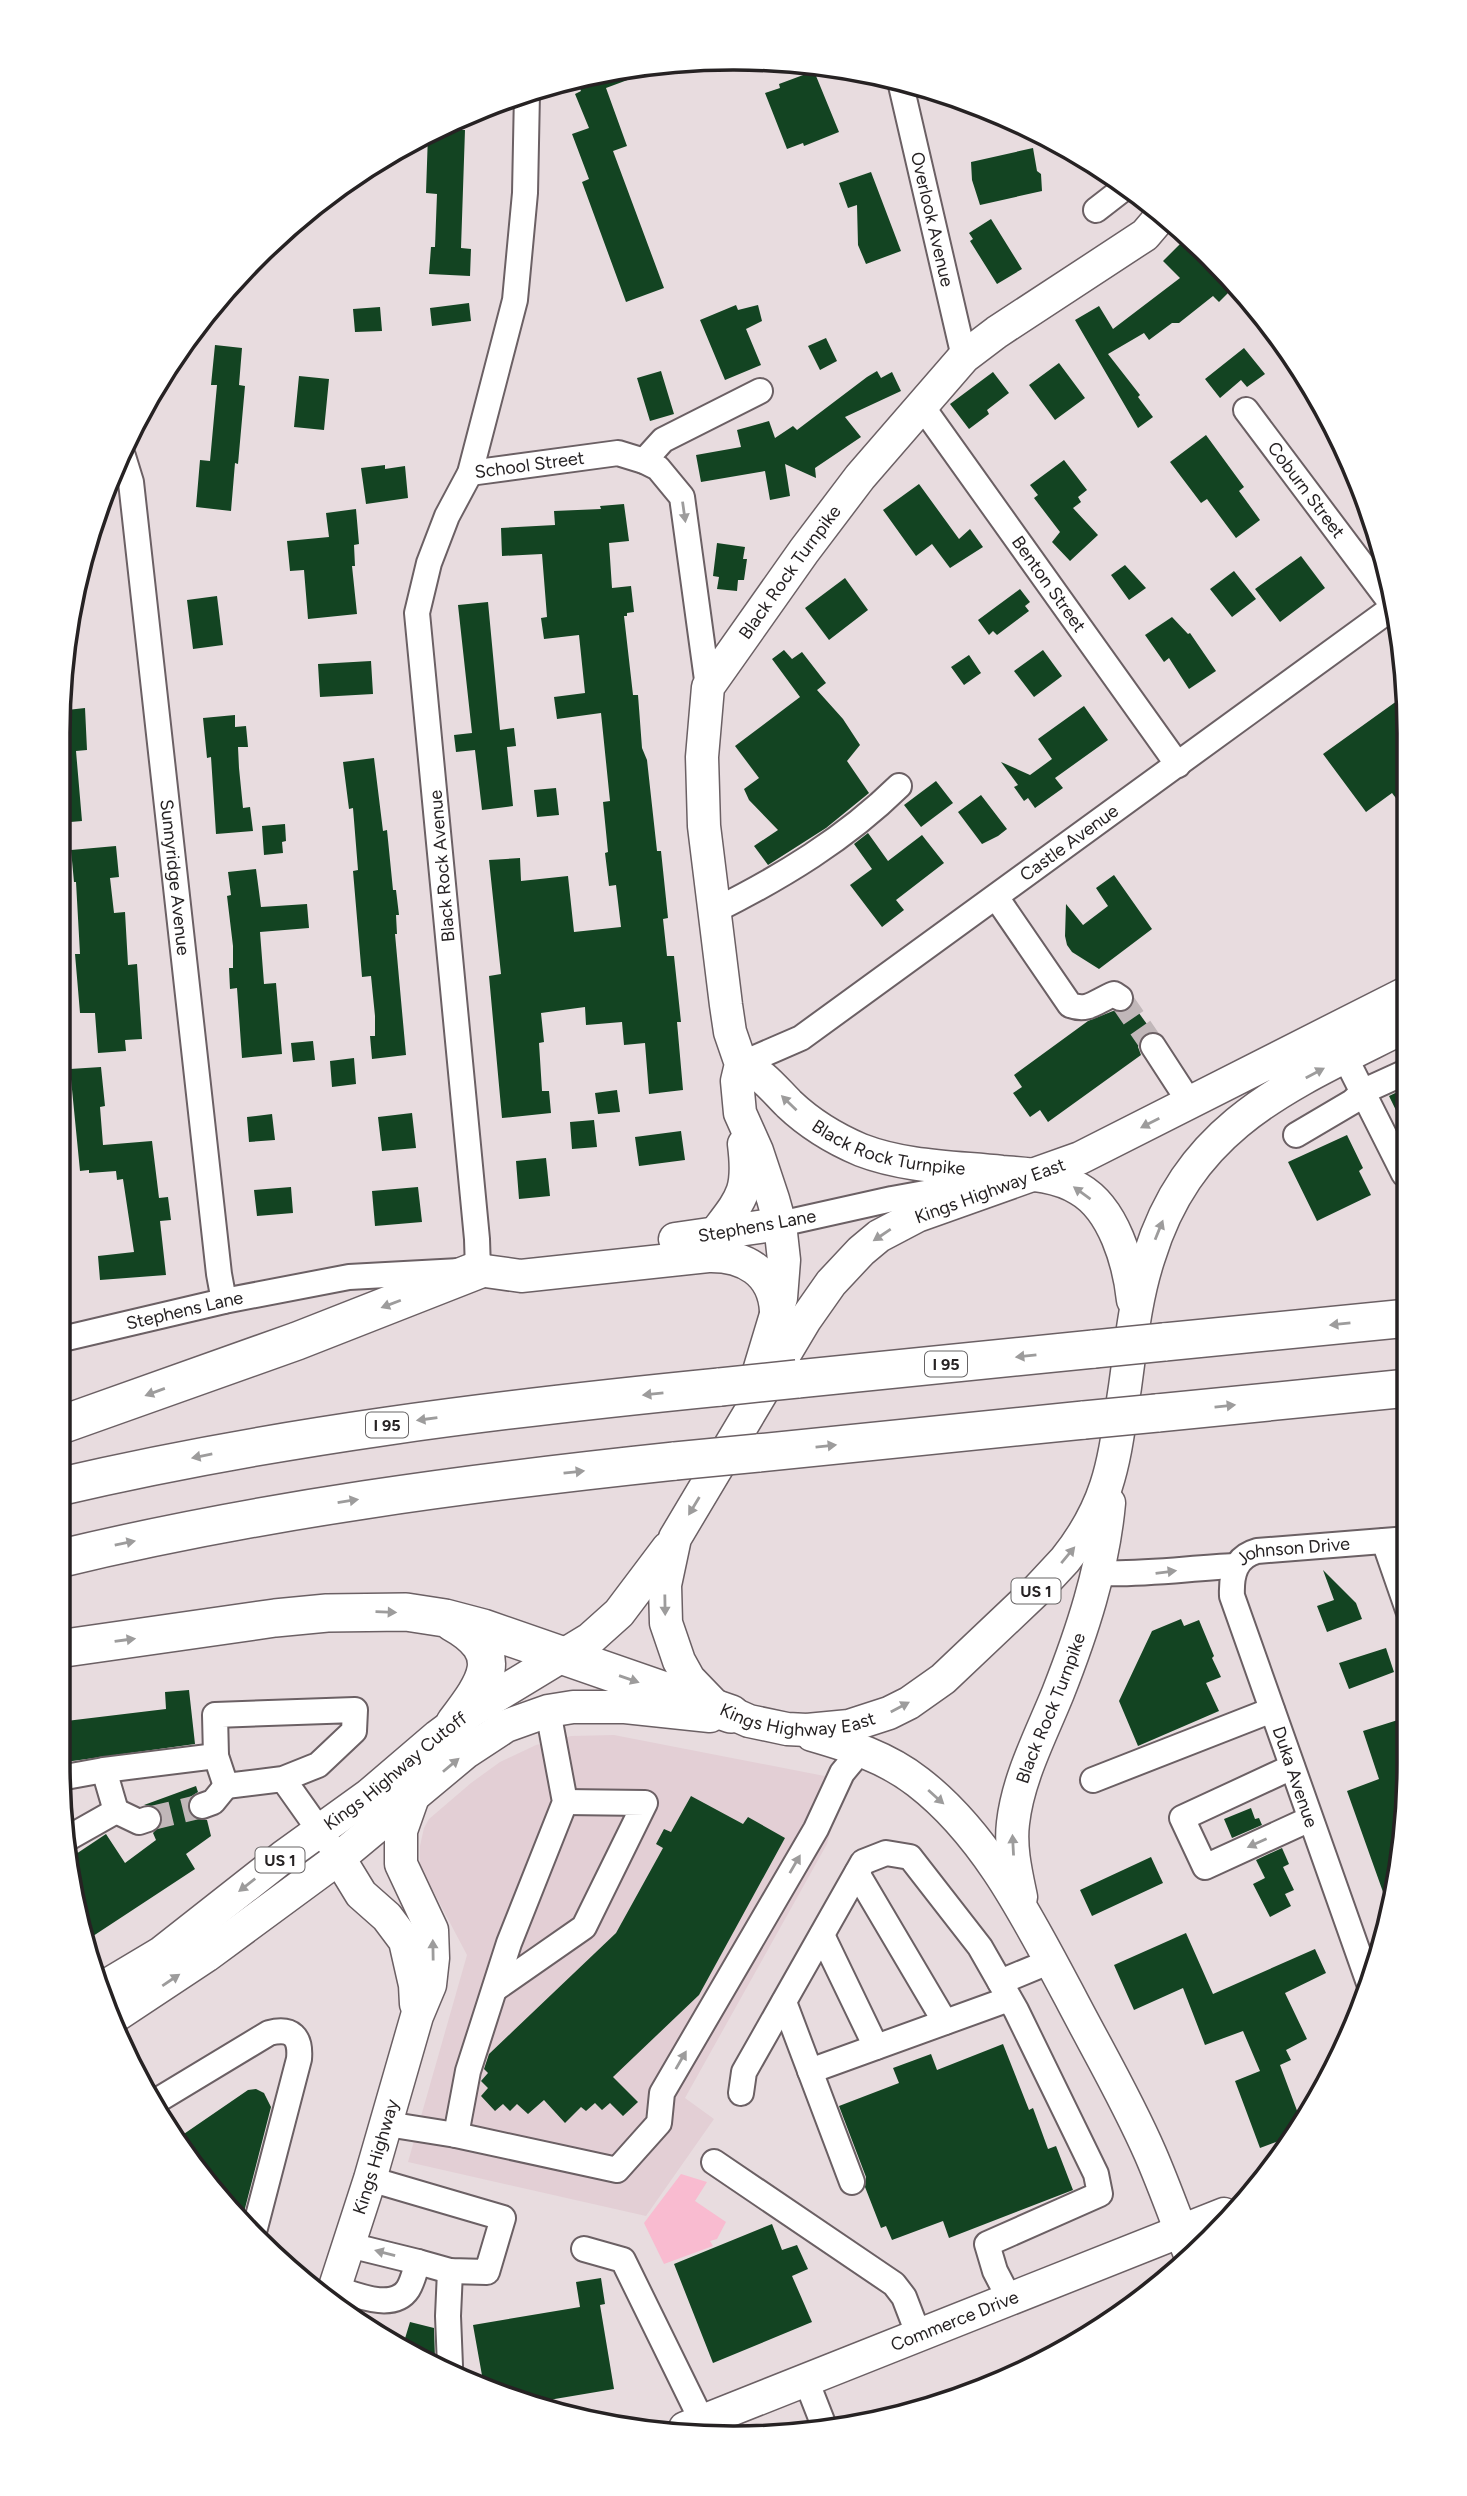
<svg xmlns="http://www.w3.org/2000/svg" width="1467" height="2496" font-family="Figtree,sans-serif">
  <rect width="100%" height="100%" fill="#e8dcdf"/>
  <path fill="#e3cfd5" d="M614,1735L845,1780L827,1844L685,2098L714,2119L646,2216L408,2162L467,1955L420,1866V1846L424,1828L429,1819L471,1783L500,1762L536,1745L571,1736Z"/>
  <path fill="#f9bbd0" d="M681,2174L707,2182L695,2201L726,2222L717,2239L710,2241L713,2246L664,2264L644,2223Z"/>
  <path fill="#134422" d="M648,66L649,72L606,88L627,146L613,151L664,288L626,302L582,182L589,179L572,134L589,128L575,94L581,91L576,79L601,71Z
    M814,71L839,132L804,146L803,143L787,149L765,93L780,88L779,84Z
    M438,129L465,130L461,248L471,249L470,276L429,274L431,247H435L437,194L426,193L428,134Z
    M1033,148L1037,171L1041,174L1042,191L980,205L972,180L971,162Z
    M871,172L901,251L866,264L858,245L857,205L848,208L839,183Z
    M991,219L1022,269L997,284L970,241L973,239L969,233Z
    M1181,243L1206,269L1215,260L1235,286L1219,302L1213,296L1179,323H1172L1149,340L1144,333L1108,354L1140,395L1138,397L1153,417L1138,428L1075,320L1099,306L1113,329L1180,278L1163,261Z
    M469,303L471,321L432,326L430,308Z
    M736,305L738,310L758,305L762,321L746,329L761,365L725,380L700,320Z
    M380,307L382,331L355,332L353,309Z
    M826,338L837,361L820,370L808,346Z
    M215,345L242,348L239,385L245,386L238,464L235,463L231,511L196,507L200,460L210,461L217,385H211Z
    M1244,348L1265,374L1247,387L1241,380L1220,398L1205,379Z
    M1059,363L1085,398L1055,420L1029,385Z
    M661,371L674,414L650,421L637,378Z
    M877,371L881,378L892,372L901,391L845,417L861,437L815,468L816,478L785,464L790,496L770,500L765,471L701,482L696,455L741,447L737,430L769,421L775,438L793,426L797,430L867,377Z
    M993,372L1009,393L987,410L989,414L969,429L950,404Z
    M299,376L329,379L324,430L294,427Z
    M1206,435L1244,487L1239,491L1260,520L1236,538L1207,499L1201,503L1170,462Z
    M1064,460L1087,490L1078,497L1081,502L1073,508L1098,535L1070,561L1052,542L1060,532L1034,498L1038,495L1030,485Z
    M385,465V469L405,466L408,498L366,504L361,468Z
    M919,484L959,539L970,529L983,547L950,568L932,544L916,556L883,510Z
    M624,504L629,541L609,543L612,588L631,586L634,612L627,613V616H624L633,695H638L642,748L647,760L657,851H661L668,918L663,919L667,956H674L681,1022H677L683,1090L649,1094L645,1043L624,1045L622,1022L586,1025L585,1007L541,1013L544,1042L539,1043L542,1091H549L551,1113L502,1118L489,976L501,974L489,860L520,858L521,881L568,876L574,932L621,927L616,885L609,886L605,853L608,852L603,802L610,801L601,713L557,719L554,697L585,693L579,635L544,639L541,618L547,617L542,554L502,556L501,528L555,525L554,511L601,509L600,506Z
    M356,509L359,544L354,545L355,566H352L357,614L308,619L304,570L290,571L287,541L329,537L326,513Z
    M717,543L745,547L743,559H747L744,580H738L737,591L717,589L719,577L713,576Z
    M1301,556L1325,588L1280,622L1255,589Z
    M1125,565L1146,588L1129,600L1111,575Z
    M1234,571L1256,599L1232,617L1210,589Z
    M845,578L868,610L829,640L805,608Z
    M1020,589L1030,602L1025,606L1029,611L997,635L993,631L989,635L978,620Z
    M217,596L223,645L193,649L187,600Z
    M488,602L500,730L514,728L516,746L507,747L513,806L482,810L475,750L456,752L454,735L472,733L458,605Z
    M1172,617L1188,634L1190,633L1216,671L1189,689L1169,658L1164,662L1145,635Z
    M784,650L792,659L802,652L826,683L817,690L843,719L860,745L847,761L869,793L826,828L768,865L754,846L778,830L749,800L744,789L759,778L735,746L800,697L772,659Z
    M1043,650L1062,676L1034,697L1014,671Z
    M969,655L981,673L964,685L951,667Z
    M371,661L373,694L320,697L318,664Z
    M1408,693V814L1392,793L1366,812L1323,754Z
    M1084,706L1108,740L1055,778L1063,788L1035,808L1028,798L1024,801L1014,787L1018,785L1001,762L1030,775L1052,759L1038,739Z
    M85,708L87,750L76,751L82,821L59,823V715H68L67,710Z
    M235,715V727L246,726L248,747H238L239,768L243,808L250,807L253,831L216,834L211,757L207,758L203,718Z
    M374,758L383,831L387,830L393,890H396L399,915H396L397,934H395L406,1055L372,1059L370,1036H375V1016L371,976L362,977L353,871L358,870L353,808L349,809L343,762Z
    M936,781L953,803L921,827L904,805Z
    M556,788L559,815L537,817L534,790Z
    M981,795L1007,829L998,836L982,844L958,812Z
    M285,824L286,841L282,842L283,853L264,855L262,826Z
    M868,833L888,861L922,835L944,863L896,900L904,910L882,927L850,885L872,869L854,844Z
    M116,846L119,877L110,878L114,913L125,912L128,965L137,964L142,1039L125,1040L126,1051L98,1053L95,1013H80L75,954H80L76,882H74L71,850Z
    M256,869L261,907L307,904L309,928L260,932L264,984L276,983L282,1054L242,1058L237,988L230,989L229,968H233V946L227,896L231,895L228,872Z
    M1114,875L1152,929L1099,969L1072,952L1067,945L1065,936L1066,904L1083,925L1108,906L1096,888Z
    M1133,1005L1152,1031L1144,1034L1140,1040L1138,1047L1141,1055L1048,1122L1040,1110L1030,1117L1013,1093L1022,1087L1014,1075L1088,1021L1113,1011L1126,1012Z
    M313,1041L315,1060L293,1062L291,1043Z
    M354,1058L356,1084L332,1087L330,1061Z
    M101,1067L105,1106L100,1107L103,1145L152,1141L159,1198L168,1197L171,1220L160,1221L166,1275L100,1280L98,1256L134,1252L123,1179L117,1180L116,1171L89,1173V1170L80,1171L70,1069Z
    M1408,1087V1135L1389,1096Z
    M617,1090L620,1112L598,1114L595,1093Z
    M412,1113L416,1148L382,1151L378,1117Z
    M272,1114L275,1140L249,1142L247,1117Z
    M594,1120L597,1147L572,1149L570,1122Z
    M681,1131L685,1160L639,1166L635,1137Z
    M1347,1135L1363,1168L1359,1171L1371,1195L1317,1221L1288,1162Z
    M546,1158L550,1196L519,1199L516,1161Z
    M291,1187L293,1213L257,1216L254,1190Z
    M418,1187L422,1222L375,1226L372,1191Z
    M1323,1570L1356,1603L1362,1619L1327,1632L1317,1606L1334,1600Z
    M1181,1619L1184,1626L1199,1620L1214,1656L1212,1658L1221,1677L1206,1683L1219,1711L1138,1746L1119,1701L1152,1631Z
    M1386,1648L1394,1672L1349,1689L1339,1663Z
    M189,1690L195,1744L58,1763V1722L166,1709L165,1692Z
    M1401,1719L1408,1740V1746L1400,1748L1408,1771V1807L1388,1906L1347,1791L1379,1779L1363,1731Z
    M196,1786L198,1792L190,1797L188,1810L193,1818L207,1820L211,1836L186,1854L195,1869L87,1940L73,1856L106,1834L125,1863L156,1840L153,1833L162,1823V1814L157,1807L144,1805Z
    M691,1796L743,1824L748,1817L785,1838L699,1995L613,2077L638,2102L623,2116L610,2103L602,2110L595,2103L586,2111L581,2107L565,2123L544,2100L528,2114L517,2104L510,2111L503,2104L495,2111L481,2096L488,2088L481,2081L488,2073L484,2069L489,2054L616,1933L663,1848L656,1844L664,1829L671,1832Z
    M1251,1808L1255,1819L1259,1818L1262,1825L1232,1838L1224,1819Z
    M1282,1848L1289,1864L1283,1867L1294,1890L1285,1894L1291,1906L1270,1917L1253,1884L1265,1878L1256,1860Z
    M1151,1857L1163,1883L1092,1916L1080,1890Z
    M1186,1933L1213,1994L1315,1949L1326,1973L1285,1993L1307,2039L1286,2050L1291,2060L1280,2065L1302,2124L1297,2134L1260,2148L1235,2081L1260,2071L1243,2031L1205,2045L1183,1988L1134,2010L1114,1965Z
    M1003,2044L1029,2110L1033,2108L1048,2149L1056,2146L1073,2190L949,2238L943,2221L892,2240L886,2226L881,2228L865,2187L866,2177L839,2106L899,2083L893,2068L931,2054L937,2070Z
    M256,2089L264,2093L271,2107L243,2216L197,2174L178,2138L248,2090Z
    M772,2224L782,2250L797,2245L808,2269L792,2276L812,2322L713,2363L674,2264Z
    M601,2278L605,2304L600,2305L614,2389L531,2403L483,2381L473,2325L580,2307L576,2282Z
    M410,2322L434,2328L435,2359L403,2345Z"/>
  <g fill="none" stroke-linecap="round" stroke-linejoin="round">
    <path stroke="#c1b7b9" stroke-width="24" stroke-dasharray="24 12" stroke-linecap="butt" d="M1120,998L1153,1046
      M148,1819L202,1806"/>
    <defs>
      <g id="minor">
        <path id="s1" d="M900,81L964,357"/>
        <path d="M1096,210L1127,186"/>
        <path id="s2" d="M921,405L1178,765"/>
        <path id="s3" d="M1246,410L1391,603"/>
        <path id="s4" d="M123,456L131,482L219,1274L224,1301"/>
        <path d="M644,461L663,440L760,391"/>
        <path id="s5" d="M470,473L618,453L644,461L658,468L682,497L708,687"/>
        <path d="M996,897L1070,1005C1089,1012 1096,1001 1114,994L1120,998"/>
        <path d="M714,911C782,877 845,839 899,786"/>
        <path d="M1153,1046L1190,1103"/>
        <path d="M1345,1057L1404,1174L1408,1173"/>
        <path id="s6" d="M741,1064L801,1038L1392,608"/>
        <path d="M1296,1135L1352,1102L1364,1091L1408,1071"/>
        <path d="M780,1224L892,1199L980,1183"/>
        <path id="s7" d="M58,1340L224,1301L349,1277L478,1270L477,1239L417,613L429,563L447,516L470,473L515,300L525,193L527,93"/>
        <path d="M1384,1541L1408,1610"/>
        <path d="M1098,1573C1144,1575 1189,1568 1235,1566"/>
        <path d="M548,1711L565,1802L509,1943L468,2071L456,2135L617,2170L659,2123L662,2093L816,1829L842,1773L861,1750"/>
        <path d="M1292,1767L1182,1818L1205,1867L1310,1819"/>
        <path d="M60,1778L104,1770L216,1756"/>
        <path d="M283,1779L226,1786L216,1756L215,1715L355,1710L354,1731L318,1765L283,1779L339,1858"/>
        <path d="M1093,1780L1272,1710"/>
        <path d="M202,1806L213,1802L226,1786"/>
        <path d="M116,1811L139,1822L148,1819"/>
        <path d="M70,1837L116,1811L104,1770"/>
        <path d="M857,1873L945,2022"/>
        <path d="M822,1935L876,2047"/>
        <path d="M1000,1982L1051,1961"/>
        <path id="s8" d="M1370,1986L1232,1596C1231,1575 1235,1557 1257,1551L1408,1539"/>
        <path d="M495,1989L584,1927L645,1803L565,1802"/>
        <path d="M784,2002L852,2182"/>
        <path d="M810,2071L1009,1999"/>
        <path d="M741,2093L744,2072L863,1862L886,1853L910,1857L980,1947L1016,2010L1096,2174L1100,2194L987,2244L995,2271L1010,2300"/>
        <path d="M158,2100L269,2033C292,2027 301,2037 299,2059L255,2228"/>
        <path d="M387,2124L456,2135"/>
        <path d="M714,2162L894,2284L904,2297L919,2336"/>
        <path d="M370,2179L503,2218L487,2272L450,2271L418,2262"/>
        <path d="M584,2249L623,2260L702,2421"/>
        <path d="M450,2271L448,2316L450,2366"/>
        <path d="M334,2288C354,2294 393,2312 408,2289C413,2281 415,2270 418,2262L349,2245"/>
        <path d="M806,2380L824,2426"/>
      </g>
      <g id="major">
        <path id="s9" d="M1408,992L1080,1158L917,1216L879,1236L861,1251L831,1283L805,1320L675,1538L665,1585L666,1623L679,1661L689,1679L715,1706L749,1721L787,1729L807,1730L849,1726L889,1713L909,1703L943,1679L1038,1589L1065,1560C1112,1501 1114,1458 1125,1387C1131,1344 1135,1299 1149,1257C1191,1121 1292,1084 1408,1025"/>
        <path id="s10" d="M741,1064C764,1075 772,1087 789,1104C809,1123 835,1139 861,1150C905,1167 955,1167 1002,1172C1028,1174 1056,1175 1079,1189C1114,1209 1129,1263 1133,1300"/>
        <path d="M714,1235C742,1198 750,1192 744,1144"/>
        <path d="M675,1239L780,1224"/>
        <path d="M478,1270L521,1276L708,1256C744,1255 774,1272 776,1311"/>
        <path id="s11" d="M759,1371L781,1298L784,1260L780,1224L773,1199L757,1151L740,1113L737,1081L741,1064L730,1032L726,1005L704,826L702,757L708,687L804,551L860,477L964,357L997,332L1145,235L1162,215"/>
        <path d="M812,1735C850,1746 886,1757 918,1782C988,1836 1029,1921 1070,1997C1097,2049 1127,2100 1150,2153C1164,2185 1176,2219 1189,2252"/>
        <path d="M339,1858L361,1894L387,1917L405,1941L415,1985L416,2004"/>
        <path id="s12" d="M1021,1897C1016,1873 1010,1848 1013,1823C1018,1778 1041,1735 1058,1693C1082,1632 1103,1569 1109,1503"/>
        <path id="s13" d="M99,1990L161,1953L283,1857L369,1795L438,1736L473,1710L590,1639L619,1613L668,1548"/>
        <path d="M114,2017L206,1956L339,1858L465,1753L506,1726L548,1711L573,1707H625L710,1716"/>
        <path id="s14" d="M331,2299L370,2179L417,2016L430,1985L433,1958L432,1930L401,1864V1831L413,1797"/>
        <path id="s15" d="M685,2428L1224,2214"/>
      </g>
      <path id="highway" d="M1164,1342L1408,1318
        M797,1379L1094,1349
        M1157,1413L1408,1388
        M58,1426L297,1341L478,1270
        M758,1453L1084,1420
        M58,1487C276,1436 498,1409 720,1387
        M58,1559C261,1510 467,1483 675,1461
        M452,1622C508,1653 486,1682 455,1723
        M58,1649L275,1618L327,1613L406,1612L445,1618L483,1628L731,1714"/>
    </defs>
    <use href="#minor" stroke="#6b6064" stroke-width="28"/>
    <use href="#major" stroke="#6b6064" stroke-width="35"/>
    <use href="#highway" stroke="#6b6064" stroke-width="40"/>
    <use href="#minor" stroke="#fff" stroke-width="24"/>
    <use href="#major" stroke="#fff" stroke-width="32"/>
    <use href="#highway" stroke="#fff" stroke-width="37"/>
    <defs>
      <path id="highway-bridge" d="M1094,1349L1164,1342
        M720,1387L797,1379
        M1084,1420L1157,1413
        M675,1461L758,1453"/>
    </defs>
    <use href="#highway-bridge" stroke="#6b6064" stroke-width="40" stroke-linecap="butt"/>
    <use href="#highway-bridge" stroke="#fff" stroke-width="37"/>
  </g>
  <defs><path id="oneway-solid" d="M-6-.8H1V-3.2L6.5 0L1 3.2V.8H-6Z" transform="scale(1.75)"/></defs>
  <g fill="#9d9c9c">
    <use href="#oneway-solid" transform="translate(684 512) rotate(82)"/>
    <use href="#oneway-solid" transform="translate(1315 1073) rotate(-28)"/>
    <use href="#oneway-solid" transform="translate(789 1103) rotate(-136)"/>
    <use href="#oneway-solid" transform="translate(1150 1123) rotate(153)"/>
    <use href="#oneway-solid" transform="translate(1082 1193) rotate(-144)"/>
    <use href="#oneway-solid" transform="translate(1159 1230) rotate(-68)"/>
    <use href="#oneway-solid" transform="translate(882 1235) rotate(146)"/>
    <use href="#oneway-solid" transform="translate(391 1304) rotate(159)"/>
    <use href="#oneway-solid" transform="translate(1340 1324) rotate(174)"/>
    <use href="#oneway-solid" transform="translate(1026 1356) rotate(174)"/>
    <use href="#oneway-solid" transform="translate(155 1392) rotate(160)"/>
    <use href="#oneway-solid" transform="translate(653 1394) rotate(174)"/>
    <use href="#oneway-solid" transform="translate(1225 1406) rotate(-6)"/>
    <use href="#oneway-solid" transform="translate(427 1419) rotate(172)"/>
    <use href="#oneway-solid" transform="translate(826 1446) rotate(-6)"/>
    <use href="#oneway-solid" transform="translate(202 1456) rotate(169)"/>
    <use href="#oneway-solid" transform="translate(574 1472) rotate(-6)"/>
    <use href="#oneway-solid" transform="translate(348 1501) rotate(-9)"/>
    <use href="#oneway-solid" transform="translate(694 1506) rotate(121)"/>
    <use href="#oneway-solid" transform="translate(125 1543) rotate(-12)"/>
    <use href="#oneway-solid" transform="translate(1068 1555) rotate(-50)"/>
    <use href="#oneway-solid" transform="translate(1166 1572) rotate(-7)"/>
    <use href="#oneway-solid" transform="translate(665 1605) rotate(89)"/>
    <use href="#oneway-solid" transform="translate(386 1612) rotate(2)"/>
    <use href="#oneway-solid" transform="translate(125 1640) rotate(-8)"/>
    <use href="#oneway-solid" transform="translate(629 1679) rotate(19)"/>
    <use href="#oneway-solid" transform="translate(900 1707) rotate(-28)"/>
    <use href="#oneway-solid" transform="translate(451 1765) rotate(-40)"/>
    <use href="#oneway-solid" transform="translate(936 1797) rotate(42)"/>
    <use href="#oneway-solid" transform="translate(1257 1843) rotate(156)"/>
    <use href="#oneway-solid" transform="translate(1013 1845) rotate(-93)"/>
    <use href="#oneway-solid" transform="translate(795 1864) rotate(-60)"/>
    <use href="#oneway-solid" transform="translate(247 1885) rotate(142)"/>
    <use href="#oneway-solid" transform="translate(433 1950) rotate(-91)"/>
    <use href="#oneway-solid" transform="translate(171 1980) rotate(-34)"/>
    <use href="#oneway-solid" transform="translate(681 2060) rotate(-60)"/>
    <use href="#oneway-solid" transform="translate(385 2253) rotate(-165)"/>
  </g>
  <g text-anchor="middle" dominant-baseline="central" stroke-width="7" stroke-linejoin="round" paint-order="stroke">
    <g fill="#fff" stroke="#676465" stroke-width="2">
      <rect x="925" y="1351.5" width="42" height="25" rx="5"/>
      <rect x="366" y="1412.5" width="42" height="25" rx="5"/>
      <rect x="1011.5" y="1578.5" width="49" height="25" rx="5"/>
      <rect x="255.5" y="1847.5" width="49" height="25" rx="5"/>
    </g>
    <g font-size="16" font-weight="bold" fill="#262223">
      <text x="946" y="1364">I 95</text>
      <text x="387" y="1425">I 95</text>
      <text x="1036" y="1591">US 1</text>
      <text x="280" y="1860">US 1</text>
    </g>
    <g font-size="18" fill="#262223" stroke="#fff">
      <text stroke="none"><textPath href="#s1" startOffset="142">Overlook Avenue</textPath></text>
      <text stroke="none"><textPath href="#s5" startOffset="60">School Street</textPath></text>
      <text stroke="none"><textPath href="#s3" startOffset="100">Coburn Street</textPath></text>
      <text stroke="none"><textPath href="#s11" startOffset="840">Black Rock Turnpike</textPath></text>
      <text stroke="none"><textPath href="#s2" startOffset="220">Benton Street</textPath></text>
      <text stroke="none"><textPath href="#s6" startOffset="397">Castle Avenue</textPath></text>
      <text transform="translate(442 866) rotate(-95)">Black Rock Avenue</text>
      <text stroke="none"><textPath href="#s4" startOffset="425">Sunnyridge Avenue</textPath></text>
      <text stroke="none"><textPath href="#s10" startOffset="175">Black Rock Turnpike</textPath></text>
      <text transform="translate(990 1191) rotate(-20)">Kings Highway East</text>
      <text transform="translate(757 1226) rotate(-10)">Stephens Lane</text>
      <text stroke="none"><textPath href="#s7" startOffset="130">Stephens Lane</textPath></text>
      <text stroke="none"><textPath href="#s8" startOffset="506">Johnson Drive</textPath></text>
      <text stroke="none"><textPath href="#s12" startOffset="196">Black Rock Turnpike</textPath></text>
      <text stroke="none"><textPath href="#s9" startOffset="1220">Kings Highway East</textPath></text>
      <text stroke="none"><textPath href="#s13" startOffset="369">Kings Highway Cutoff</textPath></text>
      <text transform="translate(1295 1777) rotate(71)">Duka Avenue</text>
      <text stroke="none"><textPath href="#s14" startOffset="149">Kings Highway</textPath></text>
      <text stroke="none"><textPath href="#s15" startOffset="290">Commerce Drive</textPath></text>
    </g>
  </g>
  <path d="M0 0H1467V2496H0ZM733 70H734A663 663 0 0 1 1397 733V1763A663 663 0 0 1 734 2426H733A663 663 0 0 1 70 1763V733A663 663 0 0 1 733 70Z" fill="#fff" fill-rule="evenodd"/>
  <path fill="none" stroke="#262223" stroke-width="3.5" d="M733 70H734A663 663 0 0 1 1397 733V1763A663 663 0 0 1 734 2426H733A663 663 0 0 1 70 1763V733A663 663 0 0 1 733 70Z"/>
</svg>
